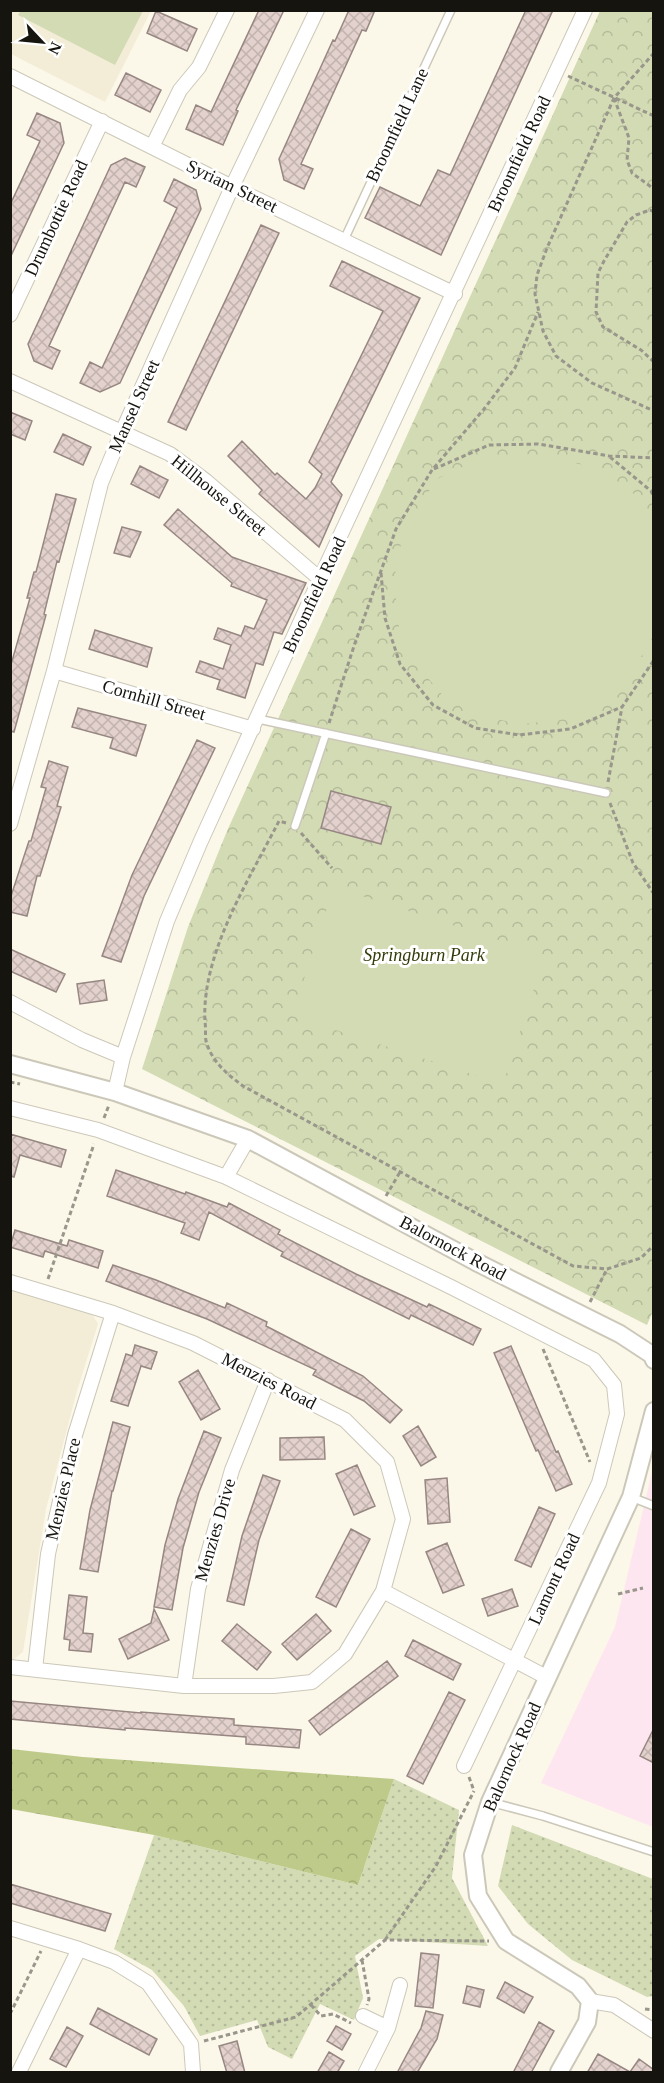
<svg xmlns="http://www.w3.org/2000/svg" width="664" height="2083" font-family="Georgia,serif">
  <defs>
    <pattern id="grass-dots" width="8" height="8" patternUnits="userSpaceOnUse" patternTransform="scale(1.5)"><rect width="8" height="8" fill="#d3dbb4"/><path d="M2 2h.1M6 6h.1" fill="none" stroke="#b4bb9a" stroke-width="1.8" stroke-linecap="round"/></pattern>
    <pattern id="forest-crowns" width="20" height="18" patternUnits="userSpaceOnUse" patternTransform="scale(1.5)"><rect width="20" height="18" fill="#beca8a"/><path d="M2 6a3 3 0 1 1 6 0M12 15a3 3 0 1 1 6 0" fill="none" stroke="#a3ad76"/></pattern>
    <pattern id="park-crowns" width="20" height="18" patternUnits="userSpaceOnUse" patternTransform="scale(1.5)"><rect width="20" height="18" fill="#d3dbb4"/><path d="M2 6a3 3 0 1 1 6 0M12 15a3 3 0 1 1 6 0" fill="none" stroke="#b4bb9a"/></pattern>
    <pattern id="building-cross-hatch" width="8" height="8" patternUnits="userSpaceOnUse" patternTransform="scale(1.5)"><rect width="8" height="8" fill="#e3d1cd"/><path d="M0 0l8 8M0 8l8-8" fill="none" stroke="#c2b3af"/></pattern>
  </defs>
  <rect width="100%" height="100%" fill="#fcf8e9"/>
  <path fill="#f3edd7" d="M10,11H151L105,102L11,54Z
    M10,1290L92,1314L98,1324L77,1391L46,1509L23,1652L14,1659H10Z"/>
  <path fill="#fee6f1" d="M653,1468V1827L541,1783L615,1627Z"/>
  <path fill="url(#grass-dots)" d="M394,1779L459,1810L452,1878L488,1946L379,1939L355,1956L363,1998L354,2020L320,2004L292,2059L268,2047L257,2020L200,2036L184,2006L152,1970L114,1949L154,1835L358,1885Z
    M512,1825L653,1879V1996L647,1997L572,1960L528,1924L498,1886Z"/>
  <path fill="url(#forest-crowns)" d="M11,1749L83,1757L394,1779L358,1885L154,1835L11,1809Z"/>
  <path fill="url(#park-crowns)" d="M600,11H653V1311L647,1325L142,1069L188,927L227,831Z"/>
  <path fill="#d3dbb4" d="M21,10H143V11L115,65L18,15Z
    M533,454L598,468L638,497L653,524L654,635L619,694L567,719L522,724L479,716L444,697L401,646L394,580L404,529L437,479L483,457Z
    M334,887L545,955L503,1084L292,1016Z"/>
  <path fill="url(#building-cross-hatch)" stroke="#978783" stroke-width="1.5" d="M259,10H284L236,110L238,111L223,145L186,129L196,105L211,112Z
    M349,10H375L366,31L362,30L301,164L313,169L304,189L284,180L279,159L333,40L335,41Z
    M526,10H553L441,255L365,218L380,187L420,206L438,170L450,175Z
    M156,11L197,29L187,51L147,33Z
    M126,73L161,90L150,112L115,95Z
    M37,113L60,123L64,143L10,258V205L40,141L27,135Z
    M125,158L145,167L136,187L125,182L49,346L60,351L52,369L34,361L28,344L111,165Z
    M174,179L196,190L201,209L120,383L100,392L80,383L90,362L102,368L177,208L164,201Z
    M261,225L279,233L186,430L168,422Z
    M342,261L420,298L331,482L342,495L319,547L259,494L262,490L228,456L242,441L275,475L277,473L306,499L315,488L322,474L309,462L383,311L330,286Z
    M10,412L32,421L25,440L10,434Z
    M63,434L91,447L83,465L54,452Z
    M140,466L168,480L159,498L131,484Z
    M56,494L76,499L59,562L57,561L44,614L46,615L14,732L10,731V668L30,598H27L34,572H36Z
    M178,509L232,557L306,583L282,634L274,632L263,665L256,663L245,698L217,689L220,680L196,672L200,661L223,669L231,645L214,639L218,628L241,636L245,626L254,629L267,600L231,586L232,583L164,525Z
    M122,527L141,532L130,557L114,553Z
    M95,630L152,648L147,667L89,649Z
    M78,708L146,725L136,756L110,748L113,738L72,727Z
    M197,740L215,748L144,896L121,962L102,956L132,875Z
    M49,761L68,767L57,806L61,807L40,876H37L27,916L10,912V899L29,841H31L46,788L41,787Z
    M331,791L391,807L381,844L321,828Z
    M10,949L65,974L56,992L10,971Z
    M104,980L107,1000L80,1004L77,984Z
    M10,1134L66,1150L61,1167L20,1155L14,1177L10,1176Z
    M116,1170L185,1194L186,1192L227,1207L229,1203L280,1230L278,1234L356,1274L427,1307L429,1304L481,1329L473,1345L411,1315L409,1319L281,1256L283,1252L209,1212L199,1240L181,1233L185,1223L107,1196Z
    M15,1230L67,1246L69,1240L103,1251L98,1268L45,1251L43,1257L10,1247Z
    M113,1265L156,1280L225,1308L227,1303L267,1322L266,1326L363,1376L402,1410L390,1423L364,1401L313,1375L316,1370L207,1319L106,1281Z
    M135,1345L157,1352L151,1369L141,1366L128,1406L111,1401L126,1354L132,1356Z
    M511,1346L556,1452L558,1451L572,1484L556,1491L538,1450L536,1451L494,1353Z
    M198,1370L220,1409L201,1420L179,1382Z
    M113,1422L130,1427L113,1491H112L98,1572L80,1569L90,1510Z
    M418,1426L436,1457L421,1466L403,1436Z
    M204,1431L221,1438L199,1492L183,1548L172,1610L154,1607L165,1545L178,1499Z
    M324,1437L325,1459L280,1460V1438Z
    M357,1465L375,1506L354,1515L336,1474Z
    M263,1475L280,1481L259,1540L244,1605L227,1601L242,1536Z
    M447,1478L450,1522L428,1524L425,1480Z
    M539,1507L555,1514L531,1567L515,1560Z
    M351,1529L370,1539L336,1607L316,1597Z
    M447,1543L464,1585L443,1593L426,1552Z
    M512,1589L518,1606L488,1616L482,1599Z
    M69,1595L87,1597L83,1633L93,1634L91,1652L69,1650L70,1640L64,1639Z
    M154,1609L169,1640L128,1659L119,1639L151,1623Z
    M316,1614L331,1631L297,1660L282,1644Z
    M237,1624L271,1652L257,1670L222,1641Z
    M413,1640L461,1664L453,1680L405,1656Z
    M387,1661L398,1676L320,1735L309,1721Z
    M449,1692L465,1700L423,1784L407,1776Z
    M10,1701L141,1713V1712L234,1719V1725L301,1730L299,1748L246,1744V1737L125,1728V1730L10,1719Z
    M654,1728V1763L640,1756Z
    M10,1884L111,1914L105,1931L10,1903Z
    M421,1953L439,1955L433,2008L415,2006Z
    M505,1982L533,1997L524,2013L497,1998Z
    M467,1986L484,1990L480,2007L463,2003Z
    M98,2008L157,2039L149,2055L90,2024Z
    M426,2011L443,2015L437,2039L417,2073H397L421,2028Z
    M539,2022L554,2031L531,2073H513Z
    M336,2026L351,2034L342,2050L327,2041Z
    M67,2027L83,2036L66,2067L50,2059Z
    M237,2041L245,2073H227L219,2046Z
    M329,2052L344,2061L337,2073H317Z
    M598,2054L630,2072L639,2059L654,2070V2073H587Z"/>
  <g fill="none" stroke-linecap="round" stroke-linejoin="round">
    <defs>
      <path id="service" d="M344,240L451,10
        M258,719L606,793
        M295,826L326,733
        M631,1497L654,1506
        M490,1802L543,1816L654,1852"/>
      <path id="minor" d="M10,76L232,187L455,294
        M152,147L180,90L199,67L227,10
        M10,315L102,121
        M10,381L170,454L206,481L320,579
        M54,671L253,729
        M10,824L54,671L101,483L122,432L232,187L317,10
        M10,1002L82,1040L123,1057
        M115,1092L123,1057L167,921L200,843L320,579L585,10
        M10,1108L98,1130L226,1177L451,1287L594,1360L614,1385L617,1414L599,1483L464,1766
        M226,1177L248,1139
        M10,1282L113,1313L193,1343L345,1420L387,1462L403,1519L383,1591L345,1654L312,1682L274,1686H184L10,1667
        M383,1591L548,1678
        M35,1669L48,1554L75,1435L113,1313
        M184,1686L198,1589L232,1470L268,1380
        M10,1928L79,1949L114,1962L148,1983L191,2044L193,2072
        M590,2001L614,2005L654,2031
        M363,2016L388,2028
        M19,2072L79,1949
        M366,2072L388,2028L400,1985"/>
      <path id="tertiary" d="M10,1064L115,1092L248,1139L476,1262L620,1334L652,1355L654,1360
        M559,2072L587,2022L590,2001L578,1986L506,1941L478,1896L473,1855L490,1802L631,1497L654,1411"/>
    </defs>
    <use href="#service" stroke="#ccc8b9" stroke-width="10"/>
    <use href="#minor" stroke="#ccc8b9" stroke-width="16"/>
    <use href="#tertiary" stroke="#ccc8b9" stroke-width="20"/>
    <path stroke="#99968b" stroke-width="3" stroke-dasharray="4.5 3" stroke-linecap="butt" d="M654,53L614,98L547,248L537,275L535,294L543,331L556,356L592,383L654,411
      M568,76L654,116
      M614,98L629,138L627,160L632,173L654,189
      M654,212L650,210L636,215L627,222L604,261L598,273L596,312L603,327L641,350L654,362
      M610,457L651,491L654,498
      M434,469L489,445L538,444L609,456L654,458
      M381,573L385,618L400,664L433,705L475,728L519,735L570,729L622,707
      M329,723L355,643L396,529L432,470L484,409L515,368L538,312
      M608,782L622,707L654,660
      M610,803L633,863L654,894
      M286,823L279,821C249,880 201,954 205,1022C206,1028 205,1035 206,1041C212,1062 227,1074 243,1086L573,1266L607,1269L641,1258L654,1245
      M301,833L332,868
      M10,1082L20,1084
      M104,1118L109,1105
      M386,1196L400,1172
      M48,1279L94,1144
      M590,1302L607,1269
      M543,1349L590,1462
      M618,1594L643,1588
      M469,1777L474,1791
      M385,1940L436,1866L474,1791
      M362,1960L369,1999L367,2005
      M311,2005L321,2016L333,2014L351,2023
      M645,2009L654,2010
      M10,2014L41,1951
      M204,2041L296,2017L385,1940L489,1941"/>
    <use href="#service" stroke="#fff" stroke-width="7"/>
    <use href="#minor" stroke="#fff" stroke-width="14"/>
    <use href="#tertiary" stroke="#fff" stroke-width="16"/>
  </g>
  <g text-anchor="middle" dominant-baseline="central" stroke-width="6" stroke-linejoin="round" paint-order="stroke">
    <g font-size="18" fill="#16140f" stroke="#fff">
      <text transform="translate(397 125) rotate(-65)">Broomfield Lane</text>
      <text transform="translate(519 154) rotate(-65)">Broomfield Road</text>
      <text transform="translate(232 186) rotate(26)">Syriam Street</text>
      <text transform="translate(56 218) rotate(-65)">Drumbottie Road</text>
      <text transform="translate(134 406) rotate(-66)">Mansel Street</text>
      <text transform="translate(219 495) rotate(39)">Hillhouse Street</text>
      <text transform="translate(314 595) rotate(-65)">Broomfield Road</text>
      <text transform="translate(154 700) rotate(16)">Cornhill Street</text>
      <text transform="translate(453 1248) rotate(28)">Balornock Road</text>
      <text transform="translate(269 1381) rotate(27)">Menzies Road</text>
      <text transform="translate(63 1489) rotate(-77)">Menzies Place</text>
      <text transform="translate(215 1530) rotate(-74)">Menzies Drive</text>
      <text transform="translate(554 1579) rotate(-65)">Lamont Road</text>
      <text transform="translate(512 1757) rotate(-66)">Balornock Road</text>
    </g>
    <g font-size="18" font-style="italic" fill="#353b0a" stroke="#fff">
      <text x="424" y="955">Springburn Park</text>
    </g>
  </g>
  <rect width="664" height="2083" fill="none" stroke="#16140f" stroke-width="24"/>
  <g transform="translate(42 42) rotate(116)" stroke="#ffffff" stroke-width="4.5" paint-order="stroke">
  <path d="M0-4.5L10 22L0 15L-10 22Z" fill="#16140f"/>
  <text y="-9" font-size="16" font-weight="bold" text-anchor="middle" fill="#16140f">N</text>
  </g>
</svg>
